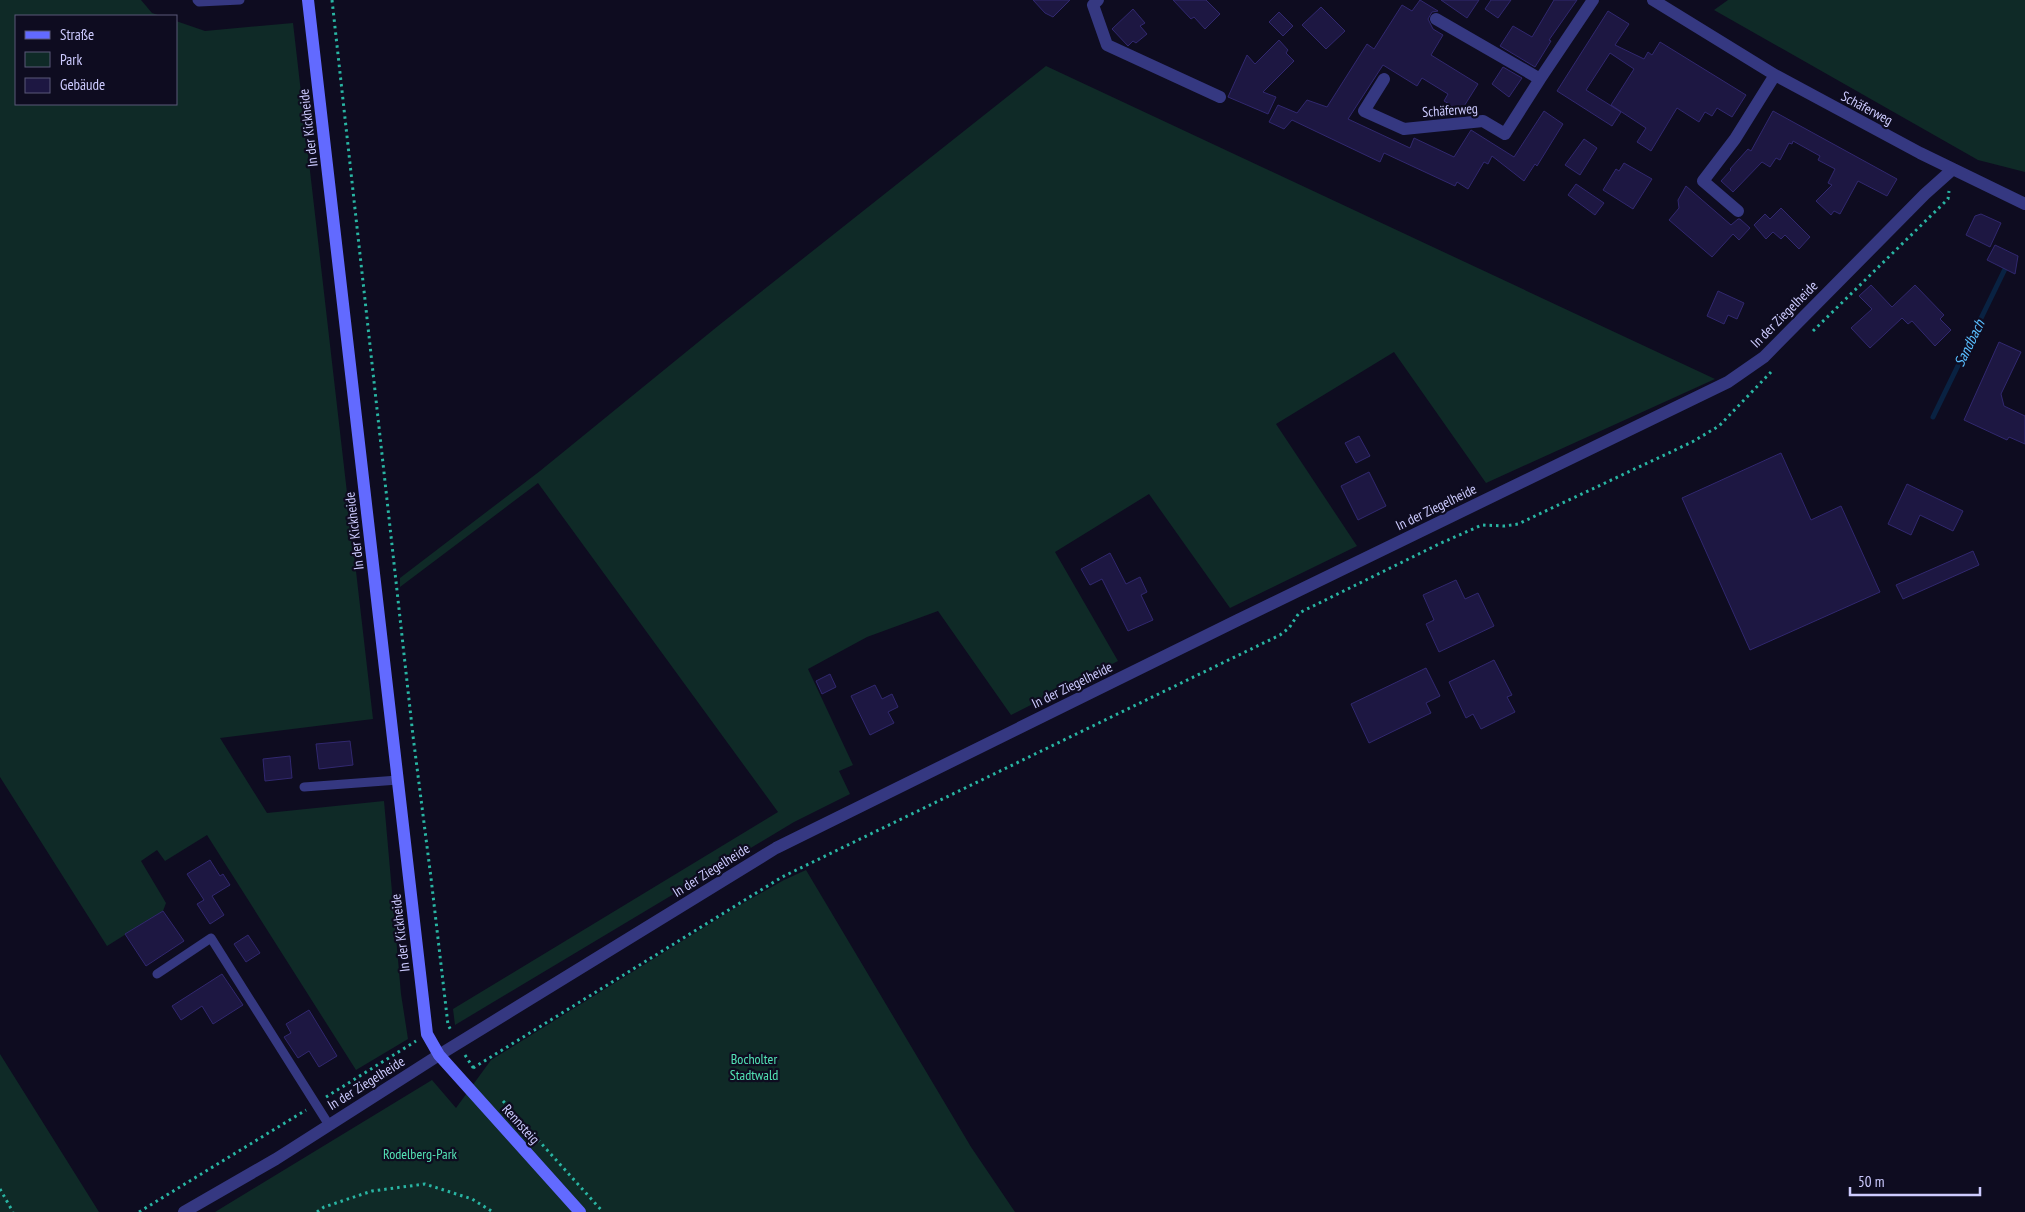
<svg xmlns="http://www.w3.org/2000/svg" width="2025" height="1212" font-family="'PT Sans Narrow',sans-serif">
  <rect width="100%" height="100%" fill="#0e0c20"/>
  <path fill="#0f2a27" d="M0,0H141L152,13L161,16H16V104H176V21L205,31L293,23L373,719L220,738L267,813L384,801L401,994L408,1039L356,1070L207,835L165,861L157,850L141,861L166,903L163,911L107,946L0,777Z
    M1728,0H2025V172L1978,160L1714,10Z
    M1046,66L1715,379L1486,483L1394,352L1276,424L1357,546L1230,608L1149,494L1055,552L1118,661L1011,715L938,611L867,637L808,669L853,765L839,771L850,794L794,822L455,1025L453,1009L778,812L538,483L400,587V578L540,471L718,326Z
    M806,870L971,1147L1015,1212H215L432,1080L456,1108L491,1060L740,905L784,880Z
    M0,1054L99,1212H0Z"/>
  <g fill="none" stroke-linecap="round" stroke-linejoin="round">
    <path stroke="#092242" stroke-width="5" d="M1933,417L2005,269"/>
  </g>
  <path fill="#1d1742" stroke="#31286f" d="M1033,0H1070L1053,17L1045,13Z
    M1173,0H1206L1220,14L1205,29L1194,17L1191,19Z
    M1420,0L1438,11L1432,12L1428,19L1433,29L1443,35L1431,55L1478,84L1461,111L1444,101L1448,94L1422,78L1417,86L1383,65L1348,119L1410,148L1414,138L1454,157L1471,130L1514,157L1544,111L1563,124L1537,166L1535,164L1524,181L1492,156L1488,164L1484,162L1468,189L1457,182L1455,186L1384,153L1380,162L1292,120L1284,129L1269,122L1278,105L1297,113L1307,100L1327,107L1367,44L1374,49L1402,5L1412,11Z
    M1441,0H1479L1467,18Z
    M1491,0H1511L1498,18L1485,9Z
    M1554,0H1577L1549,40L1551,41L1535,67L1500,46L1513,26L1532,37Z
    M1321,7L1345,31L1326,49L1302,25Z
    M1133,9L1145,23L1140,26L1147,34L1136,43L1133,41L1128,46L1112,29Z
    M1608,11L1629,24L1615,45L1644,59L1648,52L1652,55L1660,42L1746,95L1732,117L1717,108L1712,116L1705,112L1699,122L1677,108L1651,151L1637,142L1646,128L1611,105L1634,69L1610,53L1586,90L1621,112L1612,126L1557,91Z
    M1279,12L1293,26L1283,36L1269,22Z
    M1279,40L1288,50L1286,53L1294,61L1263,92L1276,97L1268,114L1228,97L1247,55L1255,64Z
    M1503,67L1522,78L1509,97L1492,84Z
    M1773,111L1897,179L1887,196L1858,181L1840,214L1834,211L1831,215L1816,201L1832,185L1828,183L1835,169L1818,160L1820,156L1793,141L1792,144L1789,143L1780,160L1776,158L1770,167L1762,162L1733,192L1721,181L1731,170L1730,169L1748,149L1751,151Z
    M1584,139L1597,148L1580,175L1565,165Z
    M1624,163L1652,179L1633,209L1603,190L1616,169L1619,171Z
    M1576,184L1604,203L1595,215L1568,195Z
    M1686,186L1731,225L1738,219H1740L1750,228L1739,240L1733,234L1712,257L1669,220L1679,208L1678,200Z
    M1781,208L1810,237L1799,249L1785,235L1781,239L1773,232L1766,239L1754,225L1765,214L1770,219Z
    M1981,214L2001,223L1990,247L1966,235L1975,216Z
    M1995,245L2018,256L2015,274L1987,260Z
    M1871,285L1892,307L1915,285L1944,315L1940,319L1951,330L1935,346L1912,321L1908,324L1902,318L1870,348L1851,328L1872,309L1859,296Z
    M1718,291L1744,303L1737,319L1728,315L1724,324L1707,316Z
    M1999,342L2021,352L2001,394L2004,406L2025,416V444L2009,437L2007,440L1964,420Z
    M1359,436L1370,456L1356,463L1345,443Z
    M1781,453L1811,520L1841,506L1880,592L1750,650L1682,498Z
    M1369,472L1386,506L1358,520L1341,486Z
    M1907,484L1963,511L1953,531L1920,515L1911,535L1888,524Z
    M1973,551L1979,565L1903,599L1896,585Z
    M1110,553L1126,584L1140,577L1147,592L1141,595L1153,620L1128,631L1102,579L1090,585L1081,569Z
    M1456,580L1465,599L1478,593L1494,626L1439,652L1426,624L1434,620L1423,595Z
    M1494,660L1512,695L1507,697L1515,712L1481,729L1473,714L1466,718L1449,682Z
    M1426,668L1440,696L1426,703L1431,713L1369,743L1351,704Z
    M830,674L836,687L822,694L816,681Z
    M875,685L882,699L892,694L898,707L888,712L894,723L870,735L851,696Z
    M350,741L353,765L319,769L316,744Z
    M290,756L292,778L265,781L263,759Z
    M210,860L220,876L223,874L230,885L212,896L224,915L210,924L197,904L204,900L187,874Z
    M163,911L184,941L146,966L125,934Z
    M248,935L260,953L246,962L234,944Z
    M222,974L243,1005L213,1024L202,1006L181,1020L172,1006Z
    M309,1010L337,1056L319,1067L309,1051L298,1058L284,1037L291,1033L286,1024Z"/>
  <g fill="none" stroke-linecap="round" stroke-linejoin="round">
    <path stroke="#29b5a3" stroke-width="3" stroke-dasharray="2.5 4" stroke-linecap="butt" d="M332,0L413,736L431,878L448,1025L452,1032
      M1813,331L1948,199L1949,191
      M465,1055L474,1069
      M473,1068L782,877L1280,635L1289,628L1299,613L1439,544L1482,525L1505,526L1518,524L1692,442L1719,426L1771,372
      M326,1097L416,1041
      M503,1101L603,1212
      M0,1189L13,1212
      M139,1212L306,1110
      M317,1212L324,1207L372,1191L425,1184L472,1199L493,1212"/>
    <path stroke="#353881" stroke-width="9" d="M197,0L199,2L240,0
      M304,787L398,780
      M157,974L211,938L329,1125"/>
    <path stroke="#353881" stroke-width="12" d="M1098,0L1093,5L1107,45L1220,97
      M1653,0L1775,75L1920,153L2025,204
      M1436,19L1540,79
      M1384,79L1364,111L1404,129L1483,121L1505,134L1540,79L1593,0
      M1738,211L1703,181L1735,139L1775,75
      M184,1212L276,1159L439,1055L776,848L1238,620L1728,382L1764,357L1925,194L1953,169"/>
    <path stroke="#626aff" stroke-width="12" d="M308,0L427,1034L439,1055L580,1212"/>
  </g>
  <g text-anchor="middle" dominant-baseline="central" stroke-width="4.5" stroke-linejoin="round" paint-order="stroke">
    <g font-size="14" fill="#cdcbff" stroke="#0e0c20">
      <text transform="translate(1867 108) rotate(28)">Schäferweg</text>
      <text transform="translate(1450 110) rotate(-4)">Schäferweg</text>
      <text transform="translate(308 128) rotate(-97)">In der Kickheide</text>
      <text transform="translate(1784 314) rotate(-45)">In der Ziegelheide</text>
      <text transform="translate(1436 507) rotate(-26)">In der Ziegelheide</text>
      <text transform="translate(354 531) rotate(-97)">In der Kickheide</text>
      <text transform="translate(1072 685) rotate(-26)">In der Ziegelheide</text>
      <text transform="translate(711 870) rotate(-32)">In der Ziegelheide</text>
      <text transform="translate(400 933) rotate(-97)">In der Kickheide</text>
      <text transform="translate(366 1083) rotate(-32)">In der Ziegelheide</text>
      <text transform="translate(521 1124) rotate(48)">Rennsteig</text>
    </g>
    <g font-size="14" fill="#53e3b5" stroke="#0e0c20">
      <text x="754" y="1059">Bocholter<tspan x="754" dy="16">Stadtwald</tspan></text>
      <text x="420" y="1154">Rodelberg-Park</text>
    </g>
    <g font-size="15" font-style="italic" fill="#59beff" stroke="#0e0c20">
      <text transform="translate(1969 343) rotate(-64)">Sandbach</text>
    </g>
  </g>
  <rect x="15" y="15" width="162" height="90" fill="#0e0c20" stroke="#5a5879"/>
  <rect x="25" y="31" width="25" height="8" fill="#626aff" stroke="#5a5879"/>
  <text x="60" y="40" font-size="15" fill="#cdcbff">Straße</text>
  <rect x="25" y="52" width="25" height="15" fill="#0f2a27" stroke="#5a5879"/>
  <text x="60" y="65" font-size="15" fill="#cdcbff">Park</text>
  <rect x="25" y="78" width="25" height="15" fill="#1d1742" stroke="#5a5879"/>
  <text x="60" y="90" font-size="15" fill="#cdcbff">Gebäude</text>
  <path d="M1850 1187v8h130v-8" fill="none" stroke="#cdcbff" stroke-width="2.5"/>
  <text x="1858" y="1187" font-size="15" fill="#cdcbff" stroke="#0e0c20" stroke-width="4" paint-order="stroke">50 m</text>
</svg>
